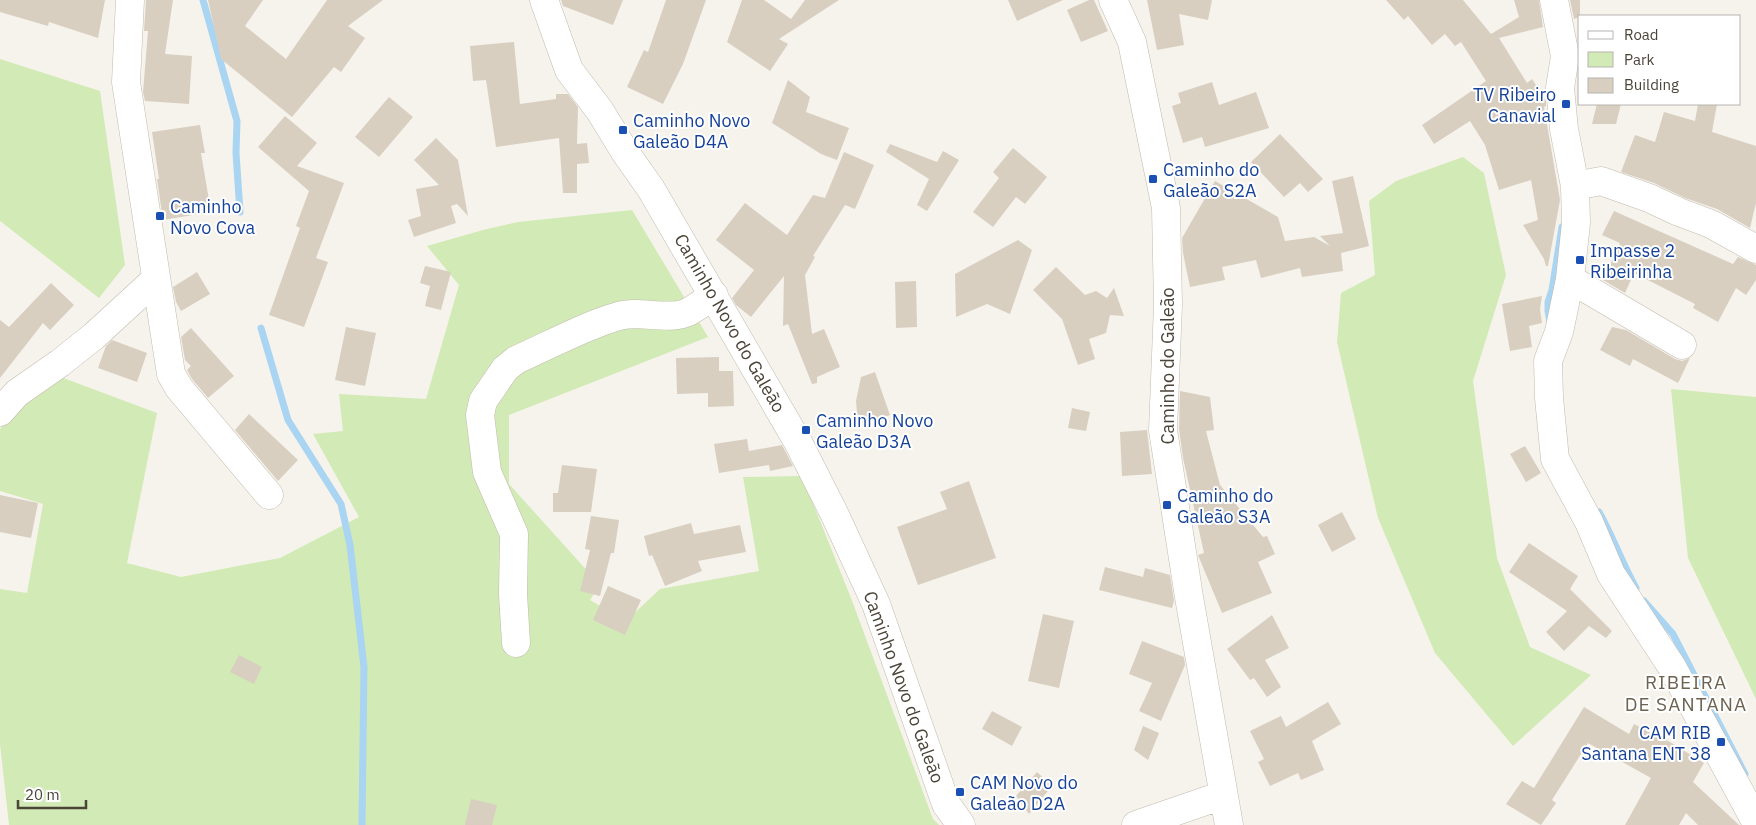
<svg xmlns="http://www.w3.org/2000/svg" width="1756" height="825" font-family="'IBM Plex Sans',sans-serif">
  <rect width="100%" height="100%" fill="#f6f3ec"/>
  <path fill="#d2eab5" d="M0,59L100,91L125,265L99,298L0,221Z
    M1463,157L1484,173L1506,275L1473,381L1497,558L1530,647L1591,675L1513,746L1435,653L1378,518L1337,342L1341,293L1375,275L1369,201L1396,181Z
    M632,210L708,337L509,415V484L600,585L590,600L626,621L660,589L759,571L743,477L802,476L851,598L933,819L939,825H9L0,744V589L27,593L43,504L0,491V429L19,403L58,376L157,413L127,563L181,577L280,558L359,517L313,434L343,431L339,394L426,399L459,285L427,246L483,230L518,222Z
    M1671,389L1756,397V699L1688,558Z"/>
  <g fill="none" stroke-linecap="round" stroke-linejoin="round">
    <path stroke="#a9d4f2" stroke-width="7" d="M203,0L237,121L236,153L240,212
      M1550,322L1548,311V302L1552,290L1562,227
      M261,328L288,420L341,504L350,545L364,667L362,825
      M1599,512C1613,537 1622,563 1636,588
      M1644,601L1673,634L1745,774"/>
  </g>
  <path fill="#d8cfc1" d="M0,0H105L98,38L49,22L48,26L0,12Z
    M146,0H173L165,54L192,56L189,104L145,101L143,92L148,31H144Z
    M208,0H263L245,26L286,59L327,0H383L348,26L365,38L341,72L334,67L292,117L221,59Z
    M561,0H623L613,25L563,6Z
    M666,0H706L683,64L663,104L627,87L644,50L648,52Z
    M742,0H764L791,19L805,0H839L779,39L788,44L770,71L727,42Z
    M1008,0H1063L1017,21Z
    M1089,0H1094L1108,31L1081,42L1067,10Z
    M1147,0H1212L1208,20L1179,14L1184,45L1157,50Z
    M1386,0H1463L1491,34L1519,17L1514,0H1539L1543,27L1499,38L1527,83L1532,79L1546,100V106L1544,107L1560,200L1548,266H1546L1544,259L1523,225L1538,220L1531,180L1499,190L1485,145L1470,121L1434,144L1422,125L1486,81L1461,42L1455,46L1445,34L1432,45L1408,16L1404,20Z
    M1570,0H1580V17L1574,19Z
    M514,42L520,104L556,99V94H568L578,107L577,144L587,143L589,163L577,164V193H563L559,138L496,147L486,80L473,81L470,46Z
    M788,80L810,97L806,112L849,128L837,160L821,154L772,123Z
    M1212,82L1219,105L1256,92L1269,128L1205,147L1202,137L1183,143L1172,106L1181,103L1178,93Z
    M389,97L413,117L379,157L355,137Z
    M1597,104H1621L1616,124H1592Z
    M1698,104H1717L1712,132L1756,146V203L1750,228L1717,209L1685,198L1654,183L1621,172L1635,135L1655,142L1664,112L1695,121Z
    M285,116L317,143L297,166L344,183L316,258L328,262L304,327L269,315L300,228L296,226L309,191L258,147Z
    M200,125L205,153H201L211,212L163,220L157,179H159L152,132Z
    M1280,134L1323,179L1308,192L1300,183L1284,197L1251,162Z
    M436,138L458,160L468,216L457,204L451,206L456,223L414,237L408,220L421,216L416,189L439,185L414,160Z
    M890,144L937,162L943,151L959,160L927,211L917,205L929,179L886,152Z
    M1013,148L1047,177L1025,204L1016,197L993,227L973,212L999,178L993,172Z
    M844,152L874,165L855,209L845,205L813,256L815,257L805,275L812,334L824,329L840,367L817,377V383L812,384L788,324L783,326L784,276L751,317L736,305L732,298L754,270L716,240L745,203L787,235L813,195L825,198Z
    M1353,176L1369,246L1341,253L1343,271L1302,277L1300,268L1261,278L1256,260L1222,267L1225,280L1190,287L1183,253L1182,238L1215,181L1278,217L1285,241L1314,237L1330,246L1320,236L1343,233L1332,181Z
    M1614,211L1733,264L1738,257L1756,265V280L1746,295L1736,288L1718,322L1693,308L1695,304L1634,273L1625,293L1603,280L1620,243L1602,235Z
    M1018,240L1032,250L1010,314L987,304L956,317L955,274Z
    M425,266L451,272L441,310L425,306L430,286L420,283Z
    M1056,267L1085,295L1096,291L1107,298L1114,288L1124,316L1110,315L1106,333L1089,339L1095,359L1078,365L1062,319L1033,290Z
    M197,272L210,294L181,311L176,302L173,287Z
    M916,281L917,327L896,328L895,282Z
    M51,283L74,305L50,330L43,323L0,378V320L9,327Z
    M1542,296L1540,309L1542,323L1529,326L1532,347L1510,351L1502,304Z
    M346,327L376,333L365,386L335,380Z
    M1612,327L1626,330L1675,359L1682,361L1690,358L1678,383L1633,359L1630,366L1600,350Z
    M191,328L234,376L208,398L192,379L187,370L191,366L185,360L181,337Z
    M112,340L147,353L137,382L98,368L106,346Z
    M719,357V371H733L734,406L708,407V393L677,394L676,358Z
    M875,372L890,415L858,426L856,401L861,377Z
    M1180,391L1210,397L1214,430L1206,431L1220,485L1263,537L1267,536L1275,554L1258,562L1272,593L1222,613L1198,555L1204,553L1183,458L1179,429Z
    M1072,408L1090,412L1086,431L1068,428Z
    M249,414L298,460L278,481L235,430Z
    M1147,430L1152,474L1122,476L1120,432Z
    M747,439L749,451L782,445L793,466L770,471L769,465L719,473L714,444Z
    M1525,446L1541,473L1526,482L1510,454Z
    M562,465L597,469L591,512H553V493H558Z
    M969,481L996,558L918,585L897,527L947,509L940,492Z
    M0,495L38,503L31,538L0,532Z
    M1342,512L1356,539L1332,552L1318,525Z
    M591,516L619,520L614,553H611L600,596L580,591L590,550L585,549Z
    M691,523L694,534L740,525L746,552L698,561L702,571L665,586L652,555L649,556L644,536Z
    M1529,543L1578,576L1570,589L1612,631L1606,638L1589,626L1564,651L1546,632L1567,611L1509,572Z
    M1105,567L1143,577L1145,568L1170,575L1174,601L1172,608L1099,590Z
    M608,586L641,600L625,635L593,620Z
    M1043,614L1074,621L1059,688L1028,681Z
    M1272,615L1289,648L1265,660L1281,687L1267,697L1254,678L1250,680L1227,649Z
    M1142,641L1184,657L1185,665L1161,721L1139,711L1152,683L1129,674Z
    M239,655L262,667L254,684L230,672Z
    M1328,702L1341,724L1312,741L1324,770L1301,780L1298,773L1270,786L1258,762L1264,759L1250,731L1281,716L1286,727Z
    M1584,707L1629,734L1634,724L1651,733L1652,731L1704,763L1693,782L1739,825H1698L1686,813L1679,825H1625L1651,778L1588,743L1552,800L1556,803L1541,825L1506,804L1522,781L1534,788Z
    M992,711L1022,727L1012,746L982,729Z
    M1143,726L1159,733L1148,760L1134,750Z
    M1037,772L1052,786L1029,814L1016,796Z
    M471,799L497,805L492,825H465Z"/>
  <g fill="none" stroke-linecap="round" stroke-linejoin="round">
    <defs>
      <path id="minor" d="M130,0L126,82L171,374L179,388L269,495
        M544,0L569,70L600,111L625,152L651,189L798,442L834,513L876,604L946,804L961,825
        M1113,0L1132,42L1166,208L1168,305L1163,430L1189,597L1229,825
        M1554,0L1565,56L1560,88L1564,129L1575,186L1576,223L1570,279L1559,332L1548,361L1549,398L1555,459L1589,522L1611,574L1672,667L1756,822
        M1575,186L1601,181L1649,198L1679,212L1711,224L1756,249
        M1570,279L1682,345
        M0,412L17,393L60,363L94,336L156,279
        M516,643L513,594L514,534L487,472L480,415L483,401L505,369L516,360C548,346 586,325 619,316C639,310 671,321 688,312C697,308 705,300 714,295
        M1136,825L1223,795"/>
    </defs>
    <use href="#minor" stroke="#c2bbae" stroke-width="29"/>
    <use href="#minor" stroke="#fff" stroke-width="28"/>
  </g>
  <g fill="#1a4fb4" stroke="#fff" stroke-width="2">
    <rect x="1561" y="99" width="10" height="10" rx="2.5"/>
    <rect x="618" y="125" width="10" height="10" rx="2.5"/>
    <rect x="1148" y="174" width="10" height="10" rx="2.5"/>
    <rect x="155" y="211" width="10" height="10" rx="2.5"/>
    <rect x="1575" y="255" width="10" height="10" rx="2.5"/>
    <rect x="801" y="425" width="10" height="10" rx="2.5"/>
    <rect x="1162" y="500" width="10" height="10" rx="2.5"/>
    <rect x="1716" y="737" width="10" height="10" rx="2.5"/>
    <rect x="955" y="787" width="10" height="10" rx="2.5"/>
  </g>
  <g text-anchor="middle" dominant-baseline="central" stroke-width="4" stroke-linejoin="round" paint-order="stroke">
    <g font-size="18" fill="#164399" stroke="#fff" text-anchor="start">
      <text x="1556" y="94" text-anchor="end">TV Ribeiro<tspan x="1556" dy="21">Canavial</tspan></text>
      <text x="633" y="120">Caminho Novo<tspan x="633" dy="21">Galeão D4A</tspan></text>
      <text x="1163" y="169">Caminho do<tspan x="1163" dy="21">Galeão S2A</tspan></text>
      <text x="170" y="206">Caminho<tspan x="170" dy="21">Novo Cova</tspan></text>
      <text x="1590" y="250">Impasse 2<tspan x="1590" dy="21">Ribeirinha</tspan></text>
      <text x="816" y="420">Caminho Novo<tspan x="816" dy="21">Galeão D3A</tspan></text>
      <text x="1177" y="495">Caminho do<tspan x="1177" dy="21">Galeão S3A</tspan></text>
      <text x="1711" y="732" text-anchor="end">CAM RIB<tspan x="1711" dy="21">Santana ENT 38</tspan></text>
      <text x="970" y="782">CAM Novo do<tspan x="970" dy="21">Galeão D2A</tspan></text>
    </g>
    <g font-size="18" fill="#4b4439" stroke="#fff">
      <text transform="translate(730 323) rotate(60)">Caminho Novo do Galeão</text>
      <text transform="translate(1167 366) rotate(-90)">Caminho do Galeão</text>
      <text transform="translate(904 687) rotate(70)">Caminho Novo do Galeão</text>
    </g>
    <g font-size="19" letter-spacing="1" fill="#6e6250" stroke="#fff">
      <text x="1686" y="682">RIBEIRA<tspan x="1686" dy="22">DE SANTANA</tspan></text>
    </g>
  </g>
  <rect x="1578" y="15" width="162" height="90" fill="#ffffff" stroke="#b7b4b0"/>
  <rect x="1588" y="31" width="25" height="8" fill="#ffffff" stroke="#b7b4b0"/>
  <text x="1624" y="40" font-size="15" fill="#4b4439">Road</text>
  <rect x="1588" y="52" width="25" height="15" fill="#d2eab5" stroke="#b7b4b0"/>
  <text x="1624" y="65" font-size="15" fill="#4b4439">Park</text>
  <rect x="1588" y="78" width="25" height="15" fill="#d8cfc1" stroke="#b7b4b0"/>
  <text x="1624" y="90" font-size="15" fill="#4b4439">Building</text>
  <path d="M18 800v8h68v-8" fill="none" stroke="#4b4439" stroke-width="2.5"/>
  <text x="25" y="800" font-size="15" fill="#4b4439" stroke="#ffffff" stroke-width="4" paint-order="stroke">20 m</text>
</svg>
